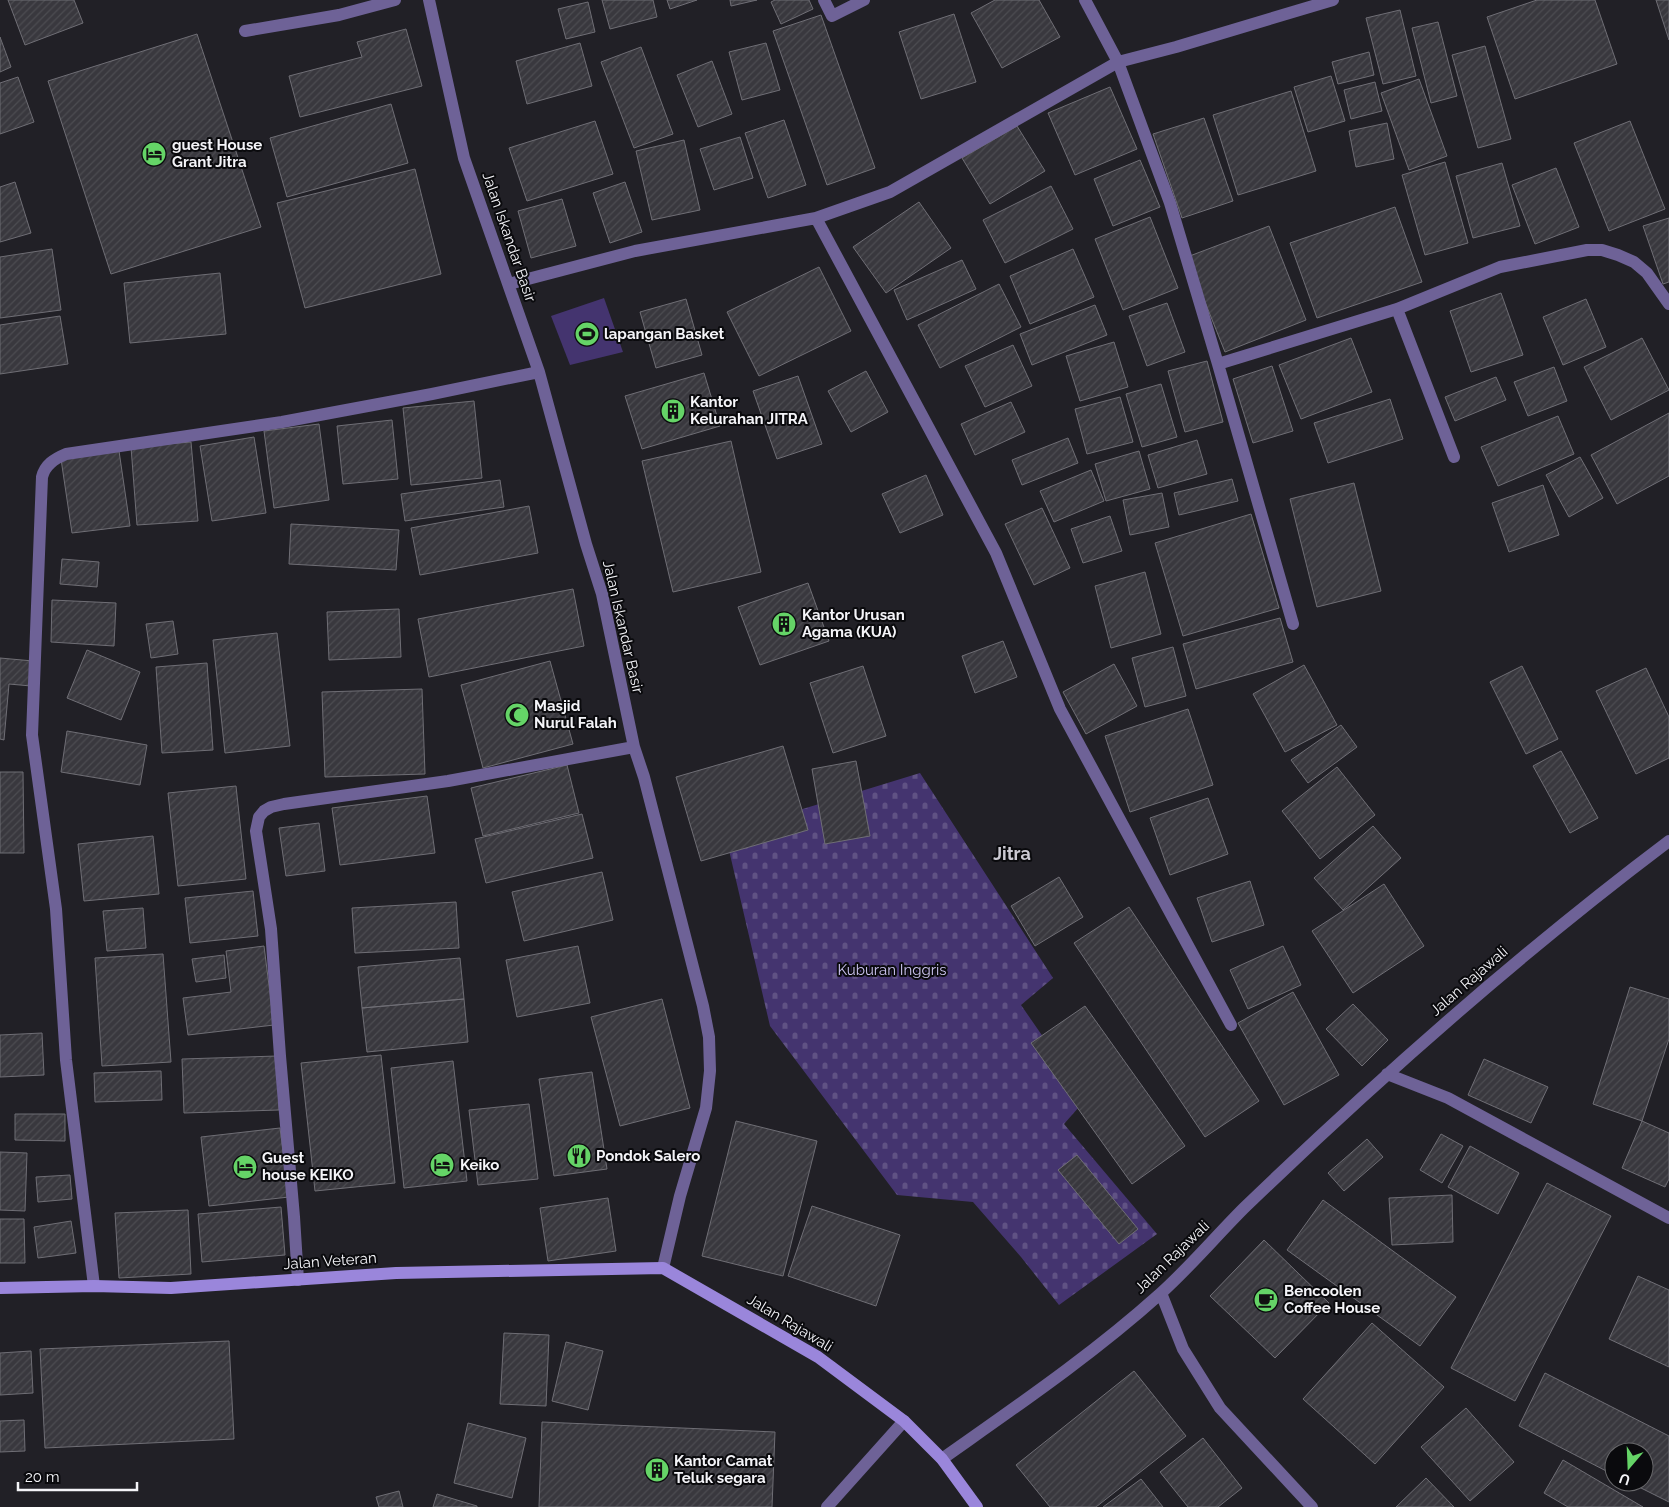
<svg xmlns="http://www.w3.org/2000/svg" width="1669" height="1507" font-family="Raleway,sans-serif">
  <defs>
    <pattern id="cemetery-stones" width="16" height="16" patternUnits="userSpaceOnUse" patternTransform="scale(1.25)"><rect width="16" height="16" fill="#44346f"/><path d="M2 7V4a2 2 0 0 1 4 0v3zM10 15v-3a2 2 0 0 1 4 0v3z" fill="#605284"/></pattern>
    <pattern id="building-hatch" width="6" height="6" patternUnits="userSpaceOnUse" patternTransform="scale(1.25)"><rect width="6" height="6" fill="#39383e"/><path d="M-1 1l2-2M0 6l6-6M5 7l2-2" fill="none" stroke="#4c4c51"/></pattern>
  </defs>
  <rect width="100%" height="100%" fill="#212026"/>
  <path fill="#44346f" d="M604,298L623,352L570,365L551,316Z"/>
  <path fill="url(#cemetery-stones)" d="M920,773L1053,978L1021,1005L1086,1099L1064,1124L1157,1234L1059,1305L1021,1257L973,1202L897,1195L770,1026L725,833Z"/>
  <path fill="url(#building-hatch)" stroke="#6f6e75" d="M8,0H74L83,23L25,45Z
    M602,0H653L657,17L610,29Z
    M667,0H697L670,9Z
    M730,0H757L731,6Z
    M775,0H809L813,9L781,24L771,2Z
    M995,0H1039L1060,37L1002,68L971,13Z
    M1537,0H1595L1617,64L1515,99L1487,17Z
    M1656,0H1669V40Z
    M588,2L595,32L566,39L558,9Z
    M1400,10L1416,76L1383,84L1366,18Z
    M954,14L976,82L921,99L899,32Z
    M821,15L875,168L827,185L773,31Z
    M1438,22L1457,96L1431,103L1412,28Z
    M406,29L422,86L300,117L289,76L362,57L357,42Z
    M197,34L261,227L111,274L48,81Z
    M0,37L11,67L0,72Z
    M580,43L592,86L527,104L516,61Z
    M766,43L780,90L742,100L729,52Z
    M1485,46L1511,139L1478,148L1452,55Z
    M641,47L673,134L634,148L601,62Z
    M1369,52L1374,75L1338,84L1332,62Z
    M712,61L732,114L698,127L677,75Z
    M1331,76L1345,121L1308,132L1294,87Z
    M18,77L34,122L0,134V83Z
    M1419,79L1447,156L1409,170L1381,93Z
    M1375,82L1382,111L1351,119L1344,90Z
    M1110,87L1137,149L1075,175L1048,113Z
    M1291,91L1316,171L1238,195L1213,115Z
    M391,104L408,163L287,197L270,138Z
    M1204,118L1233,201L1182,218L1153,134Z
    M784,120L806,185L768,198L745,133Z
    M595,121L613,174L527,201L509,148Z
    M1630,121L1665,209L1609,231L1574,143Z
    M1387,123L1394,159L1356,167L1349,131Z
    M1017,126L1045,171L990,204L962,158Z
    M740,137L753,178L714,190L700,149Z
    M684,140L700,210L652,220L636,151Z
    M1140,160L1160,207L1113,226L1094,179Z
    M1445,162L1468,243L1425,255L1402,175Z
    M1502,163L1520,226L1473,238L1456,176Z
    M1556,168L1579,227L1535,244L1512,185Z
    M415,169L441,274L305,308L277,203Z
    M15,182L31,233L0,242V187Z
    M625,182L642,232L610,243L593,193Z
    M1051,186L1073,229L1005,263L983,220Z
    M562,199L576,246L531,258L518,211Z
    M919,202L951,248L886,293L853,247Z
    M1395,207L1422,282L1317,318L1290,243Z
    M1150,217L1178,288L1123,310L1095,239Z
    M1669,218V282L1663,284L1643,226Z
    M1269,226L1306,320L1225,352L1187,257Z
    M52,249L61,310L0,318V257Z
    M1073,249L1094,297L1030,324L1010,276Z
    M962,260L976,289L907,320L894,290Z
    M819,267L851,331L759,376L727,312Z
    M220,273L226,334L130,343L124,283Z
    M999,284L1021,327L940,368L918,325Z
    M1501,293L1523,355L1471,372L1450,311Z
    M686,299L702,355L656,368L640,312Z
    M1586,299L1606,347L1563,365L1543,317Z
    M1167,303L1185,352L1147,366L1129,316Z
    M1095,305L1107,335L1032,365L1020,334Z
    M60,316L68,364L0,374V325Z
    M1351,338L1372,392L1301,419L1279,365Z
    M1642,338L1669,390L1611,420L1584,367Z
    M1114,342L1128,387L1080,401L1066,356Z
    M1013,345L1032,386L985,407L965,366Z
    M1207,361L1223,422L1185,432L1168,371Z
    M1272,366L1293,431L1253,443L1233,379Z
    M1554,367L1567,401L1528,416L1514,382Z
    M866,371L888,412L851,432L828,391Z
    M704,373L720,426L642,449L625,396Z
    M798,376L822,444L777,459L753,391Z
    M1496,377L1506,400L1455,421L1445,397Z
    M1161,384L1177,437L1142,447L1126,394Z
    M1120,397L1133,442L1087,454L1075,409Z
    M1390,399L1403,439L1328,463L1314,423Z
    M474,401L482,478L411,485L403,408Z
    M1011,402L1025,432L975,455L961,424Z
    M1669,413V476L1617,504L1591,455Z
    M1558,416L1574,454L1498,486L1481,447Z
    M392,420L398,479L343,484L337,426Z
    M319,424L329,500L274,508L264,431Z
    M254,437L266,513L212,521L200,446Z
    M1068,438L1078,463L1022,485L1012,460Z
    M1197,440L1207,474L1158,488L1148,455Z
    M731,441L761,572L673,592L642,461Z
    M191,442L198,521L137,525L131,447Z
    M119,451L130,526L72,533L61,459Z
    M1139,451L1150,489L1106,501L1095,464Z
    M1580,457L1603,498L1569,517L1546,475Z
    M1091,470L1104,501L1054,522L1040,491Z
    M926,475L943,515L900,533L882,494Z
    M1232,479L1238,501L1179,515L1174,493Z
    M500,480L504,507L405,521L401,494Z
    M1354,483L1381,591L1317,607L1290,499Z
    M1543,485L1559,535L1509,552L1492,503Z
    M1162,493L1169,527L1130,535L1123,500Z
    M529,506L538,553L420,575L411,528Z
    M1042,508L1070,568L1034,585L1005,524Z
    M1251,514L1279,608L1183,636L1155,543Z
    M1110,516L1122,551L1083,563L1071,529Z
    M291,524L399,530L396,570L289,564Z
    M62,559L99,562L97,587L60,584Z
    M1145,572L1161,634L1111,648L1095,586Z
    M808,583L829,641L760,665L738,607Z
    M573,589L584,646L429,677L418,619Z
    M52,600L116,603L114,646L51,642Z
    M399,609L401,657L329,660L327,612Z
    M1280,618L1293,662L1196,689L1183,644Z
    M173,621L178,654L151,658L146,624Z
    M277,633L290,746L225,753L213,640Z
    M1003,641L1017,677L975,693L962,656Z
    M1173,647L1186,696L1145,707L1132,658Z
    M87,650L140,672L121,720L67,698Z
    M0,658L33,661L31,686L9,684L4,740L0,739Z
    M550,661L573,744L483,768L461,685Z
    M207,663L213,750L162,753L156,667Z
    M1114,664L1137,706L1086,734L1063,692Z
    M1304,665L1337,725L1285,752L1253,694Z
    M863,666L886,736L833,753L810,683Z
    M1522,666L1558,739L1526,754L1490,682Z
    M1646,668L1669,717V758L1636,774L1596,691Z
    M422,689L425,774L325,777L322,692Z
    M1188,709L1213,785L1130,812L1105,736Z
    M1341,725L1357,747L1308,783L1291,760Z
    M67,731L147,745L140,785L61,772Z
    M783,746L808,830L701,861L676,777Z
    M1561,751L1598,818L1570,833L1533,766Z
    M856,761L870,836L825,844L812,769Z
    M567,765L579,813L483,836L471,788Z
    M1337,767L1375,815L1320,859L1282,811Z
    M0,772H23L24,853H0Z
    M236,786L246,879L178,886L168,793Z
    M427,796L435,853L340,865L332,808Z
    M1208,798L1228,854L1170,875L1150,818Z
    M582,814L593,858L486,883L475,839Z
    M319,823L325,871L286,876L279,828Z
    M1373,826L1401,858L1343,910L1314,878Z
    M153,836L159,894L84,901L78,844Z
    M602,872L613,920L524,941L512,892Z
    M1059,877L1083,917L1035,946L1011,906Z
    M1250,881L1264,925L1212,942L1197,898Z
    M1384,884L1424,946L1353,993L1312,931Z
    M253,891L258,936L190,943L185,898Z
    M456,902L459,948L355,953L352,908Z
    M1129,907L1259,1101L1205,1137L1074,943Z
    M143,908L146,948L107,951L103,911Z
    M264,946L274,1025L188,1035L183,998L231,992L226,951Z
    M578,946L590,1003L517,1017L506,960Z
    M1283,946L1301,985L1248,1009L1230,970Z
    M163,954L171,1062L102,1066L95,958Z
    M224,955L226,978L196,982L192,959Z
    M460,958L464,999L362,1008L358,967Z
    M1630,987L1669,999V1039L1642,1121L1593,1104Z
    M1293,992L1339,1075L1284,1105L1238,1023Z
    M464,999L468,1042L367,1052L362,1008Z
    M662,999L690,1108L620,1126L591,1017Z
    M1353,1004L1388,1040L1362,1066L1326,1029Z
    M1085,1006L1185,1146L1132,1184L1031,1043Z
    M42,1033L44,1075L0,1077V1035Z
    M381,1055L395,1183L315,1191L301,1063Z
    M277,1056L279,1110L184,1113L182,1059Z
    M1484,1059L1548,1087L1531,1123L1468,1095Z
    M453,1061L467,1181L404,1188L391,1068Z
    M161,1071L162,1100L95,1102L94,1073Z
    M592,1072L607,1169L554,1176L539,1079Z
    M529,1104L538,1179L478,1185L469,1110Z
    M15,1114H65V1141L15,1140Z
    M736,1121L817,1141L783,1276L702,1256Z
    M1642,1121L1669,1133V1179L1665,1187L1622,1168Z
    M280,1128L289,1197L209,1206L201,1137Z
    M1441,1134L1463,1146L1442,1183L1420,1170Z
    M1367,1139L1383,1157L1344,1191L1328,1173Z
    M1470,1146L1519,1173L1498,1214L1448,1187Z
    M0,1152L27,1153L25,1211L0,1210Z
    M1077,1155L1138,1229L1119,1244L1058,1170Z
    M70,1175L72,1199L38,1202L36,1177Z
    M1547,1183L1611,1216L1515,1401L1451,1368Z
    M1452,1195L1453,1242L1392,1245L1389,1198Z
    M608,1198L616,1251L548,1261L540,1208Z
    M1323,1200L1456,1297L1420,1346L1287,1250Z
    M812,1206L900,1235L876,1306L788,1276Z
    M281,1207L285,1255L202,1262L198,1214Z
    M188,1210L191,1274L119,1278L115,1213Z
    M0,1219H24L25,1263H0Z
    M71,1221L76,1253L38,1258L34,1227Z
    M1264,1240L1329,1303L1275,1358L1210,1296Z
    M1638,1276L1669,1290V1367L1609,1339Z
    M1372,1323L1444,1387L1375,1464L1303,1399Z
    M504,1333L549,1335L546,1406L500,1404Z
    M229,1341L234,1439L45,1448L40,1349Z
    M566,1342L603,1351L588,1410L552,1401Z
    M31,1351L33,1393L0,1395V1353Z
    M1134,1371L1186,1436L1096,1507H1050L1016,1465Z
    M1545,1373L1669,1436V1502L1629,1482H1644V1452H1614V1475L1519,1426Z
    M1466,1408L1514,1462L1470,1501L1421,1447Z
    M24,1420L25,1451L0,1452V1421Z
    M542,1422L775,1432L772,1507H539Z
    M468,1423L526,1438L512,1498L454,1483Z
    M1203,1438L1242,1488L1218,1507H1188L1160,1472Z
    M1563,1460L1643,1507H1568L1544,1493Z
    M1426,1478L1454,1507H1396Z
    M1141,1479L1163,1507H1103Z
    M399,1491L403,1507H379L376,1497Z
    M437,1494L477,1506V1507H433Z"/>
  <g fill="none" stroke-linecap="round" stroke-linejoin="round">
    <path stroke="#6e6297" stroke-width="12" d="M245,31L339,15L395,0"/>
    <path stroke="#6e6297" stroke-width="12" d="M429,0L464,158L539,372L586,544L602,594L634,747L644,777L703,1006L709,1037L710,1071L706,1108L680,1196L663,1268
      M824,0L832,16L864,0
      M1085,0L1118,62L1170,203L1218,364L1397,309L1500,267L1587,250H1602L1618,255L1634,262L1647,273L1669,304
      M816,218L996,553L1060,709L1231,1025
      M509,284L635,251L816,218L890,192L1118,62L1176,47L1333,0
      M1397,309L1454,457
      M1218,364L1293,624
      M1387,1074L1448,1098L1669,1218
      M298,1280L294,1217L280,1056L271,929L256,831L259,817L264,811L271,807L284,804L448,781L634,747
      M94,1286L66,1060L56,909L32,735L42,477C45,465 54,459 66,454L282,422L432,394L539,372
      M1161,1293L1183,1349L1220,1408L1312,1507
      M942,1459C1017,1406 1092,1355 1160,1294C1190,1267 1216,1236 1244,1208C1379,1078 1519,954 1669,841
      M827,1507L904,1421"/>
    <path stroke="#9a86db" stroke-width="12" d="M0,1288L94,1286L171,1288L396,1273L663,1268L818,1357L904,1421L942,1459L977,1507"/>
  </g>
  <defs>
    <symbol id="hotel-disc" viewBox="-11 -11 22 22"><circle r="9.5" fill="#65d467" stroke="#0a0a0d"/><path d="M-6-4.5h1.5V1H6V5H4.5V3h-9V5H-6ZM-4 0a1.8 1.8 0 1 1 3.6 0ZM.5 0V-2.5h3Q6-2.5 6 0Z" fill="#111"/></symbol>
    <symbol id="stadium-disc" viewBox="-11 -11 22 22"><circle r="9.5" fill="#65d467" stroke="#0a0a0d"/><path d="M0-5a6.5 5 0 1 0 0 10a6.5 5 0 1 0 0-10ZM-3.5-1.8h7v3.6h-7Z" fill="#111"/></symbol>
    <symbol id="building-disc" viewBox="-11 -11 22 22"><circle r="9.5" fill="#65d467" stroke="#0a0a0d"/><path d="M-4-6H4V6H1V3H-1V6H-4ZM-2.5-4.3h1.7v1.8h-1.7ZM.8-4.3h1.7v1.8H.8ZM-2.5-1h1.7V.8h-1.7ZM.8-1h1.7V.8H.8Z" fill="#111"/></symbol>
    <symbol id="mosque-disc" viewBox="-11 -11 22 22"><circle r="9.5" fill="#65d467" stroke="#0a0a0d"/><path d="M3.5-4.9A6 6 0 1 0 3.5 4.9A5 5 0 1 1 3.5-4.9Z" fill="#111"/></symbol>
    <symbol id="restaurant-disc" viewBox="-11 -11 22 22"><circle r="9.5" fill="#65d467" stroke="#0a0a0d"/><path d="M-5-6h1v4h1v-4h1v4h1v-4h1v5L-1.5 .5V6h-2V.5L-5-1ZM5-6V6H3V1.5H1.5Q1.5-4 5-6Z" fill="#111"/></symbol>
    <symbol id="cafe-disc" viewBox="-11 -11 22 22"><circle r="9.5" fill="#65d467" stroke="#0a0a0d"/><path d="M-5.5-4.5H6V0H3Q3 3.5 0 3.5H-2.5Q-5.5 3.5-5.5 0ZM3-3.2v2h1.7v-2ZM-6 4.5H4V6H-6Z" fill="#111"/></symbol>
  </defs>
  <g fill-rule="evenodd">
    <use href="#hotel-disc" x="140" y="140" width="28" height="28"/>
    <use href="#stadium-disc" x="573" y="320" width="28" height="28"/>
    <use href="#building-disc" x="659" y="397" width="28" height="28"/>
    <use href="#building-disc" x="770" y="610" width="28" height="28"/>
    <use href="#mosque-disc" x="503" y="701" width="28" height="28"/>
    <use href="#restaurant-disc" x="565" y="1142" width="28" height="28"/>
    <use href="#hotel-disc" x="428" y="1151" width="28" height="28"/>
    <use href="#hotel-disc" x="231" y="1153" width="28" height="28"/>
    <use href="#cafe-disc" x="1252" y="1286" width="28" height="28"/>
    <use href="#building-disc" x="643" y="1456" width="28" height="28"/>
  </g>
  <g text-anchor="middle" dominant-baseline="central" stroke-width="4" stroke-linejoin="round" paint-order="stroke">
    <g font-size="15" font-weight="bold" fill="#f4f4f8" stroke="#0a0a0d" text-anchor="start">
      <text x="172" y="145">guest House<tspan x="172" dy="17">Grant Jitra</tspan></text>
      <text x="604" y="334">lapangan Basket</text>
      <text x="690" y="402">Kantor<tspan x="690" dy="17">Kelurahan JITRA</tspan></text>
      <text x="802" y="615">Kantor Urusan<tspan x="802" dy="17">Agama (KUA)</tspan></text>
      <text x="534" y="706">Masjid<tspan x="534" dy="17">Nurul Falah</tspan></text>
      <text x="596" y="1156">Pondok Salero</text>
      <text x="262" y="1158">Guest<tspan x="262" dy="17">house KEIKO</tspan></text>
      <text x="460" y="1165">Keiko</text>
      <text x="1284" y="1291">Bencoolen<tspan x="1284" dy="17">Coffee House</tspan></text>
      <text x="674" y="1461">Kantor Camat<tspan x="674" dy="17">Teluk segara</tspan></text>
    </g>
    <g font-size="15" fill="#f4f4f8" stroke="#0a0a0d">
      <text transform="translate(509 237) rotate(71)">Jalan Iskandar Basir</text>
      <text transform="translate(623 627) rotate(77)">Jalan Iskandar Basir</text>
      <text transform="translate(1469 981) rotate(-41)">Jalan Rajawali</text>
      <text transform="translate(1172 1257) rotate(-44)">Jalan Rajawali</text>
      <text transform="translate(330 1261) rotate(-4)">Jalan Veteran</text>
      <text transform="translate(790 1323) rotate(31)">Jalan Rajawali</text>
    </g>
    <g font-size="15" fill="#cdc5f1" stroke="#0a0a0d">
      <text x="892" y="970">Kuburan Inggris</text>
    </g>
    <g font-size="18" font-weight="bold" fill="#cccad3" stroke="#0a0a0d">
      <text x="1012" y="853">Jitra</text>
    </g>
  </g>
  <g transform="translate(1629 1467) rotate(199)"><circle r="24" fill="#0a0a0d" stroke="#68686b"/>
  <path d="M0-4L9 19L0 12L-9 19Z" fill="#65d467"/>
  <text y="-8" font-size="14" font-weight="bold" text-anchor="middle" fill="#f4f4f8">U</text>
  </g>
  <path d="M18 1482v8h119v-8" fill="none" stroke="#f4f4f8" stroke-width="2.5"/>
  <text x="25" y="1482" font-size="15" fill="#f4f4f8" stroke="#0a0a0d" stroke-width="4" paint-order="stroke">20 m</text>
</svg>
